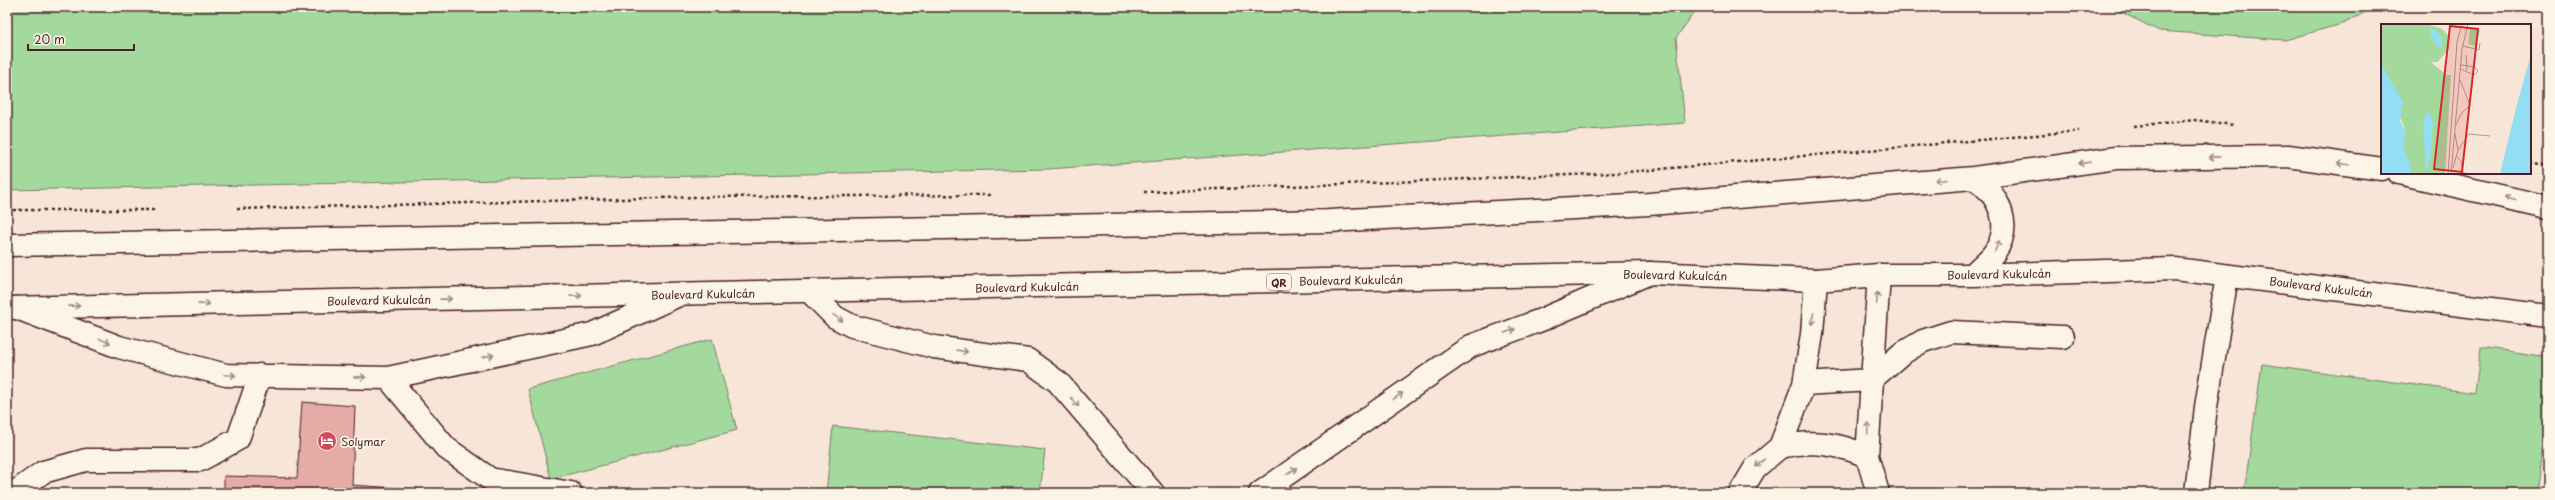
<svg xmlns="http://www.w3.org/2000/svg" width="2555" height="500" font-family="'Playpen Sans',sans-serif">
  <rect width="100%" height="100%" fill="#f7e6d8"/>
  <filter id="ink" filterUnits="userSpaceOnUse"><feTurbulence type="fractalNoise" baseFrequency=".025" numOctaves="2"/><feDisplacementMap in="SourceGraphic" scale="8" xChannelSelector="R" yChannelSelector="G"/><feConvolveMatrix kernelMatrix="1 2 1 2 8 2 1 2 1" color-interpolation-filters="sRGB"/></filter>
  <g filter="url(#ink)">
    <path fill="#a3d99d" stroke="#767c64" d="M7,7H1698L1676,38L1685,123L1048,169L7,190Z
      M2111,7H2375L2345,23L2285,40L2159,31Z
      M712,339L737,430L551,479L528,389Z
      M2481,347L2548,357V409L2536,493H2244L2262,364L2475,393Z
      M833,426L1045,450L1040,493H826Z"/>
    <path fill="#e5aba6" stroke="#4a1f2b" d="M302,402L355,406L352,485L471,493H224V476L297,478Z"/>
    <g fill="none" stroke-linecap="round" stroke-linejoin="round">
      <defs>
        <path id="minor" d="M809,291L835,317L852,326L934,347L1028,360L1058,382L1153,493
          M17,308L119,347L226,375L388,378L592,334L681,294
          M388,378L446,448L490,479L571,493
          M1804,384L1871,380L1901,354L1923,341L1951,332L2063,337
          M1780,447C1812,440 1837,443 1867,456
          M14,493L43,472L86,460H200L238,439L260,375
          M1260,493L1471,346L1541,320L1650,273
          M1740,493L1755,468L1780,447L1804,384L1812,334L1816,280
          M1878,493L1867,456L1879,275
          M2196,493L2206,407L2227,276"/>
        <path id="major" d="M2399,173L2548,207
          M7,245L1329,221L1649,204L1974,178L2116,158L2288,156L2382,169
          M1972,275C1979,268 1988,261 1994,253C2014,226 1999,194 1974,178
          M7,308L1650,273L1816,280L1879,275H1972L2175,269L2548,316"/>
      </defs>
      <use href="#minor" stroke="#4a1f2b" stroke-width="25"/>
      <use href="#major" stroke="#4a1f2b" stroke-width="25"/>
      <path stroke="#4a1f2b" stroke-width="2.5" stroke-dasharray="3 3" stroke-linecap="butt" d="M2134,126L2195,120L2234,125
        M2530,163L2548,167
        M1144,192L1617,173L2079,131
        M237,209L697,197L990,195
        M7,210H154"/>
      <use href="#minor" stroke="#fcf5e5" stroke-width="22"/>
      <use href="#major" stroke="#fcf5e5" stroke-width="22"/>
    </g>
    <defs><path id="oneway-shaft" d="M-6 0H5M1.5-3L5.5 0L1.5 3" fill="none" stroke-width="1.6" stroke-linecap="round" stroke-linejoin="round"/></defs>
    <g stroke="#a38a88">
      <use href="#oneway-shaft" transform="translate(2214 157) rotate(179)"/>
      <use href="#oneway-shaft" transform="translate(2084 163) rotate(172)"/>
      <use href="#oneway-shaft" transform="translate(2343 164) rotate(-173)"/>
      <use href="#oneway-shaft" transform="translate(1941 180) rotate(175)"/>
      <use href="#oneway-shaft" transform="translate(2510 198) rotate(-166)"/>
      <use href="#oneway-shaft" transform="translate(1997 246) rotate(-67)"/>
      <use href="#oneway-shaft" transform="translate(576 296) rotate(-1)"/>
      <use href="#oneway-shaft" transform="translate(1877 298) rotate(-86)"/>
      <use href="#oneway-shaft" transform="translate(446 299) rotate(-1)"/>
      <use href="#oneway-shaft" transform="translate(204 304) rotate(-1)"/>
      <use href="#oneway-shaft" transform="translate(74 306) rotate(-1)"/>
      <use href="#oneway-shaft" transform="translate(838 318) rotate(34)"/>
      <use href="#oneway-shaft" transform="translate(1813 319) rotate(94)"/>
      <use href="#oneway-shaft" transform="translate(1510 331) rotate(-20)"/>
      <use href="#oneway-shaft" transform="translate(105 341) rotate(21)"/>
      <use href="#oneway-shaft" transform="translate(962 351) rotate(8)"/>
      <use href="#oneway-shaft" transform="translate(488 356) rotate(-12)"/>
      <use href="#oneway-shaft" transform="translate(230 375) rotate(3)"/>
      <use href="#oneway-shaft" transform="translate(360 377) rotate(1)"/>
      <use href="#oneway-shaft" transform="translate(1398 396) rotate(-35)"/>
      <use href="#oneway-shaft" transform="translate(1075 402) rotate(50)"/>
      <use href="#oneway-shaft" transform="translate(1868 428) rotate(-87)"/>
      <use href="#oneway-shaft" transform="translate(1760 463) rotate(139)"/>
      <use href="#oneway-shaft" transform="translate(1292 471) rotate(-35)"/>
    </g>
  </g>
  <defs>
    <symbol id="hotel-disc" viewBox="-11 -11 22 22"><circle r="9.5" fill="#d1495b" stroke="#fcf5e5"/><path d="M-6-4.5h1.5V1H6V5H4.5V3h-9V5H-6ZM-4 0a1.8 1.8 0 1 1 3.6 0ZM.5 0V-2.5h3Q6-2.5 6 0Z" fill="#fff"/></symbol>
  </defs>
  <g fill-rule="evenodd">
    <use href="#hotel-disc" x="316" y="430" width="22" height="22"/>
  </g>
  <g text-anchor="middle" dominant-baseline="central" stroke-width="3.5" stroke-linejoin="round" paint-order="stroke">
    <rect fill="#fcf5e5" stroke="#7f5f63" stroke-width="1" x="1267" y="274" width="24" height="16" rx="3"/>
    <g font-size="10" font-weight="bold" fill="#4a1f2b">
      <text x="1279" y="282">QR</text>
    </g>
    <g font-size="11" fill="#4a1f2b" stroke="#fcf5e5">
      <text transform="translate(1999 274) rotate(-1)">Boulevard Kukulcán</text>
      <text transform="translate(1675 275) rotate(1)">Boulevard Kukulcán</text>
      <text transform="translate(1351 280) rotate(-1)">Boulevard Kukulcán</text>
      <text transform="translate(1027 287) rotate(-1)">Boulevard Kukulcán</text>
      <text transform="translate(2321 287) rotate(7)">Boulevard Kukulcán</text>
      <text transform="translate(703 294) rotate(-1)">Boulevard Kukulcán</text>
      <text transform="translate(379 300) rotate(-1)">Boulevard Kukulcán</text>
    </g>
    <g font-size="11" fill="#4a1f2b" stroke="#fcf5e5" text-anchor="start">
      <text x="341" y="441">Solymar</text>
    </g>
  </g>
  <g transform="translate(2381 24)">
    <rect width="150" height="150" fill="#f7e6d8"/>
    <path d="M0,0H46L61,5L67,11L68,24L57,38H50L65,51H70L64,150H26L20,123L24,105L0,46ZM89,4L99,6L95,22L87,20Z" fill="#a3d99d"/>
    <path d="M50,4L56,7L61,14V24L56,22L51,14L48,6ZM150,30V150H119L135,84ZM0,40L22,78L19,97L24,106L23,124L29,140L30,150H0ZM49,89L52,97L49,136L45,149L42,100L45,90Z" fill="#92def2"/>
    <path fill="none" stroke="#b29693" stroke-width="1" d="M82,22L98,26L99,19M85,31L86,46M80,45L93,51L97,47L94,43L80,41M75,101L80,90L89,81L79,56M77,126L88,110L109,112M76,133L80,137L82,148L86,150M72,144L77,126L74,110M67,150L76,18L81,0M70,150L81,25L87,0"/>
    <path fill="#d62828" fill-opacity="0.15" stroke="#d62828" stroke-width="2" d="M69,2L97,5L81,148L53,145Z"/>
    <rect width="150" height="150" fill="none" stroke="#4a1f2b" stroke-width="2"/>
  </g>
  <rect width="2555" height="500" fill="none" stroke="#fcf5e5" stroke-width="24"/>
  <rect x="12" y="12" width="2531" height="476" fill="none" stroke="#4a1f2b" stroke-width="1.5" filter="url(#ink)"/>
  <path d="M28 44v6h106v-6" fill="none" stroke="#4a1f2b" stroke-width="2"/>
  <text x="34" y="44" font-size="12" fill="#4a1f2b" stroke="#fcf5e5" stroke-width="3" paint-order="stroke">20 m</text>
</svg>
